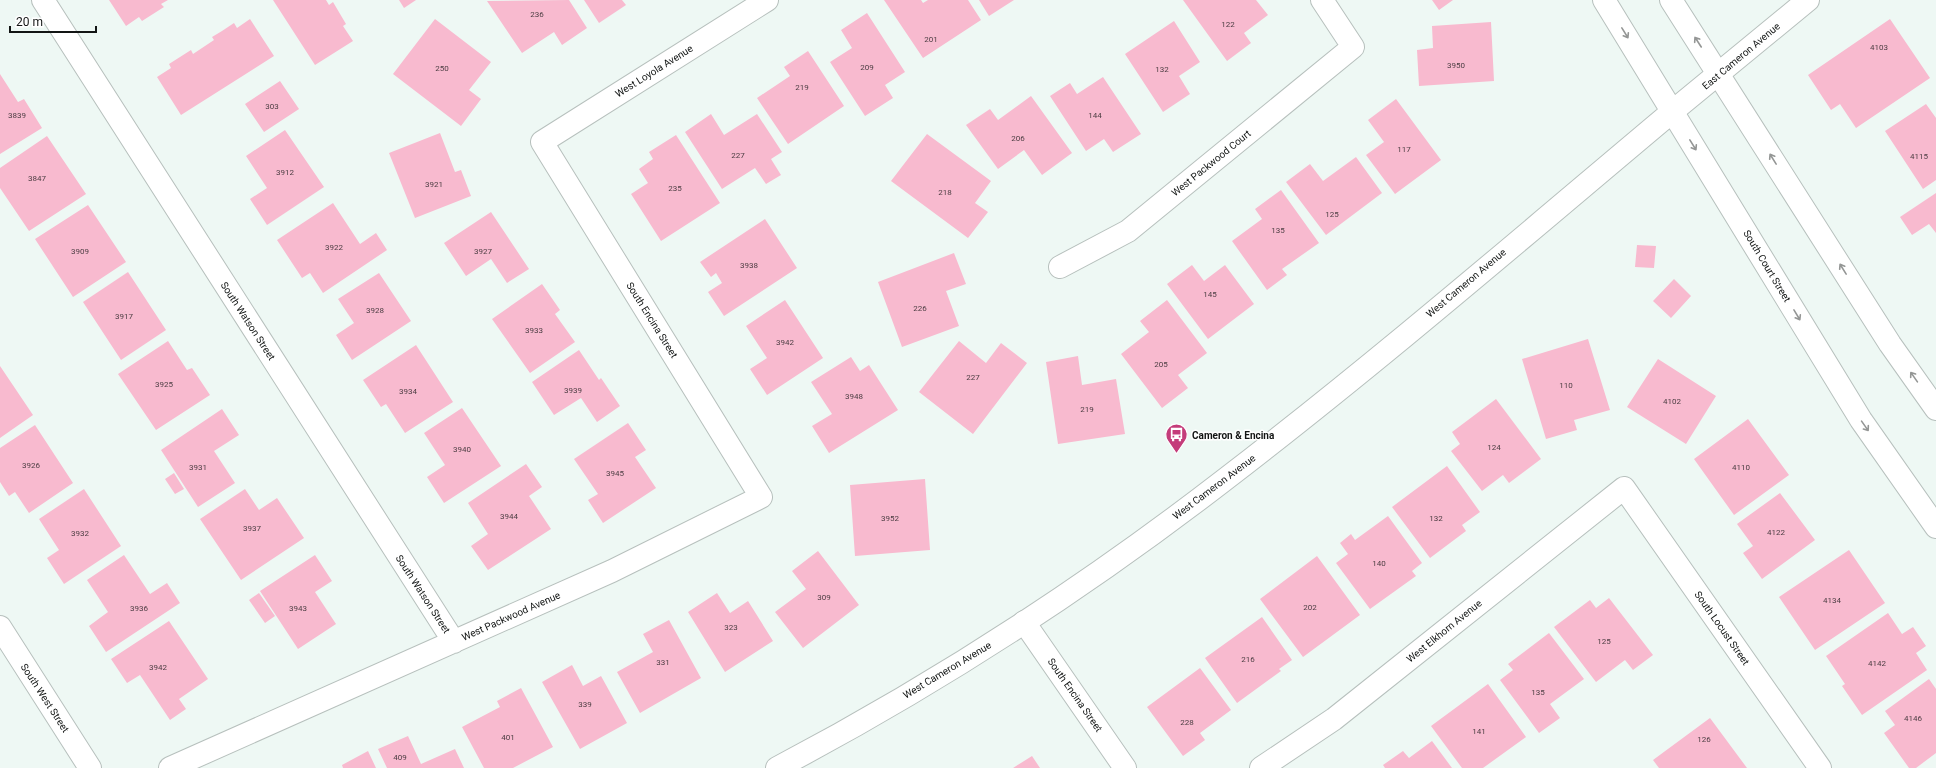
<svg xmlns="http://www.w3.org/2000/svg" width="1936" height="768" font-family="Roboto,sans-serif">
  <rect width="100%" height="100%" fill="#eef8f4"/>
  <path fill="#f8bacf" d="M109,0H168L161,4L164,7L142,21L139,17L126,26Z
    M273,0H326L329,5L333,2L346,24L343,26L353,41L315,65Z
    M399,0H416L404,8Z
    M569,0L587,28L562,45L554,32L522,53L487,1Z
    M584,0H622L626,5L599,23Z
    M884,0H921L923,3L928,0H968L981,20L923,58Z
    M979,0H1014L989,16Z
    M1183,0H1256L1268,15L1244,33L1251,43L1227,61Z
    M1432,0H1453L1439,10Z
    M867,13L905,72L885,85L893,98L865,116L830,62L852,48L841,30Z
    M250,19L274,56L181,115L157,77L171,68L169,64L191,50L193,54L214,40L212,37L222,31L234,23L237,28Z
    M435,19L491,62L469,90L481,99L461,126L393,74Z
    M1890,19L1930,78L1856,128L1840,104L1831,110L1808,75Z
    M1174,21L1200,62L1179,76L1190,94L1163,112L1125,54Z
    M1491,22L1494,81L1419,86L1417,50L1433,48L1432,26Z
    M808,51L844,106L788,144L757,98L790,76L784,67Z
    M0,74L18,102L24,99L42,128L0,154Z
    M1103,77L1141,134L1113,152L1104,139L1086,151L1050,96L1070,83L1077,94Z
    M280,81L299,109L264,132L245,104Z
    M1031,96L1072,153L1042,175L1024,150L998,169L966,125L990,109L998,120Z
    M1396,99L1441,160L1395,194L1366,155L1384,142L1368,120Z
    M1926,104L1936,118V180L1923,189L1885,131Z
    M711,114L724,135L757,114L782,152L771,159L781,175L766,184L755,168L722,189L685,132Z
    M285,130L324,187L267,225L250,199L267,188L246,156Z
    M440,133L455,172L461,170L471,196L415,218L389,153Z
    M927,134L991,181L975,203L988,212L968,238L891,181Z
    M676,135L720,203L661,241L631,194L648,183L639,169L653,159L649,152Z
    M47,136L86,194L29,231L0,188V168Z
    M1356,157L1382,193L1326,235L1286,182L1310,164L1323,181Z
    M1281,190L1319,243L1282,269L1287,275L1267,290L1232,241L1262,219L1255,209Z
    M1936,193V233L1929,224L1912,235L1900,217Z
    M333,203L360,244L376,233L387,250L323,293L310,273L302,278L277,240Z
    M88,205L126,262L73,297L35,239Z
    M491,212L529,269L507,283L491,259L466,276L444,243Z
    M765,219L797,268L724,316L708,292L722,283L716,273L711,277L700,262Z
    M1637,245L1656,246L1654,268L1635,267Z
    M954,253L966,284L946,291L959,326L902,347L878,282Z
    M1192,265L1204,281L1225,265L1254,304L1208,339L1167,284Z
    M128,272L166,330L121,360L83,302Z
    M379,273L411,321L352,360L336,335L354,323L338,299Z
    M1674,279L1691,296L1671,318L1653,301Z
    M542,284L560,310L555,314L575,342L530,373L492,319Z
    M785,300L823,358L767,395L750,369L767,358L746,326Z
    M1167,300L1207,353L1178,375L1188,388L1162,408L1121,354L1149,332L1140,321Z
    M1588,339L1610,410L1574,420L1577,430L1546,439L1522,359Z
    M168,341L187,370L192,368L210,395L156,430L118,374Z
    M959,341L986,363L1001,343L1027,363L973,434L919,392Z
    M416,345L453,402L405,433L386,404L381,407L363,380Z
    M579,350L599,380L601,378L620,406L597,422L581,398L554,415L532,382Z
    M1078,356L1082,385L1116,379L1125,434L1058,444L1046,362Z
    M851,357L860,371L869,365L898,410L829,453L812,426L832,414L811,382Z
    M1658,359L1716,396L1686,444L1627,407Z
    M0,366L33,415L0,438Z
    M1496,399L1541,459L1509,483L1503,475L1482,491L1451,451L1460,444L1452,432Z
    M462,408L501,466L444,503L427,477L445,465L424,433Z
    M222,409L239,435L214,451L235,483L198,507L161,450Z
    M1748,419L1789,475L1734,515L1694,459Z
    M628,423L646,450L635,457L656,488L603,523L588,500L598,494L574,459Z
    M35,425L73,483L29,513L15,492L9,496L0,482V448Z
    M526,464L542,487L529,496L551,529L488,570L471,546L488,534L468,503Z
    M1447,466L1480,512L1462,525L1466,531L1430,558L1392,507Z
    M174,473L184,489L175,494L165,479Z
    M925,479L930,550L855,556L850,485Z
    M84,489L121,546L64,584L47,558L59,550L39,519Z
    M245,489L259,510L277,498L304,538L241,580L200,519Z
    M1780,493L1815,540L1762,579L1743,553L1753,546L1737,524Z
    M1388,516L1422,563L1412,571L1416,576L1370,609L1336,563L1348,554L1340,543L1351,534L1355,540Z
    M1849,550L1885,603L1815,650L1779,597Z
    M818,551L859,605L803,648L775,612L806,589L792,571Z
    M124,555L150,594L167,583L180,603L106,652L89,626L108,612L87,580Z
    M315,555L332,581L315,592L336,624L298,649L260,591Z
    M1317,556L1360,615L1303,657L1260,599Z
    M259,593L275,616L265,623L249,600Z
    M717,593L730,613L748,601L773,641L725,672L688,612Z
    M1609,598L1653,655L1633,670L1625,660L1596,682L1554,627L1590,600L1596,608Z
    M1888,613L1902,634L1913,627L1926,646L1916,653L1927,670L1862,715L1842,686L1845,684L1826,656Z
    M1262,617L1292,660L1279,669L1281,671L1237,703L1205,658Z
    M669,620L701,678L640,713L617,672L653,652L643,634Z
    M169,621L208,679L179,699L186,709L170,720L140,675L127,683L111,659Z
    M1549,633L1584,679L1550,704L1560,718L1539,733L1500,680L1513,670L1508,664Z
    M572,665L583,686L601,676L627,723L580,749L542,682Z
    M1200,668L1231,710L1200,733L1205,740L1183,756L1147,707Z
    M1929,679L1936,689V753L1916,768H1909L1884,733L1895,725L1885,711Z
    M1488,684L1526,737L1483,768H1462L1431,726Z
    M521,688L553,747L513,768H484L462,727L500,707L497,701Z
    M1710,718L1747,768H1659L1653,760Z
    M408,736L421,764L455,749L464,768H387L378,749Z
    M1432,741L1452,768H1385L1383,765L1403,751L1409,758Z
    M368,751L376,768H343L342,765Z
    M1032,756L1040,768H1013Z"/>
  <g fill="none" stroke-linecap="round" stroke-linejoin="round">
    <defs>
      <path id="street" d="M43,0L454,642
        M1673,111L1808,0
        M1060,267L1128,231L1353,47L1322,0
        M1024,622L1125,768
        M0,627L90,768
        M170,768L612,571L761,497L542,142L767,0
        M1261,768L1334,719L1624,488L1820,768"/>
      <path id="secondary" d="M1604,0L1861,420L1936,527
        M1671,0L1890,344L1936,409
        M777,768C933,686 1083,589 1223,481C1377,363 1524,236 1673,111"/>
    </defs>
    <use href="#street" stroke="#b7c0bd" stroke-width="24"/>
    <use href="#secondary" stroke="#b7c0bd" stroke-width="24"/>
    <use href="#street" stroke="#fff" stroke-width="22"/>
    <use href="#secondary" stroke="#fff" stroke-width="22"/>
  </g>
  <defs><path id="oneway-shaft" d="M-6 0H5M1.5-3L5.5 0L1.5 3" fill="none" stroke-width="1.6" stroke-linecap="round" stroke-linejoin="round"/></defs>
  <g stroke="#949695">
    <use href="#oneway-shaft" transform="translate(1625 33) rotate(58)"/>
    <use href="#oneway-shaft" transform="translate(1698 42) rotate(-123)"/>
    <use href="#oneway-shaft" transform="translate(1693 145) rotate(58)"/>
    <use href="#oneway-shaft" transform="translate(1773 159) rotate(-122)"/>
    <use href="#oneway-shaft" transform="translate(1843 269) rotate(-122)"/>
    <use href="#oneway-shaft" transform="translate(1797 315) rotate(59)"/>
    <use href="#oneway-shaft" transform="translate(1914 377) rotate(-125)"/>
    <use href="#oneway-shaft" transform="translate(1865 426) rotate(55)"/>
  </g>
  <defs>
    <symbol id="bus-pin" viewBox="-11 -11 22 30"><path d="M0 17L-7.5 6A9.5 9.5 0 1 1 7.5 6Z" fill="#c43c7a" stroke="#fff"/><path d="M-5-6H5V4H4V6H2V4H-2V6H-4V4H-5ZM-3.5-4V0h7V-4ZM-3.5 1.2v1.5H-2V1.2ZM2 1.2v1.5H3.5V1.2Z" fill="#fff"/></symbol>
  </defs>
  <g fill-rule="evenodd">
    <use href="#bus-pin" x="1164" y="422" width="25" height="34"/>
  </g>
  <g text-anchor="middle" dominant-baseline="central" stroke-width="3" stroke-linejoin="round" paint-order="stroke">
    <g font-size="8" fill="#4c3e43">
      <text x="537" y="14">236</text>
      <text x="1228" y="24">122</text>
      <text x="931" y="39">201</text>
      <text x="1879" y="47">4103</text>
      <text x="1456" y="65">3950</text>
      <text x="867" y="67">209</text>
      <text x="442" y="68">250</text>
      <text x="1162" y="69">132</text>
      <text x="802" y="87">219</text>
      <text x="272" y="106">303</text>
      <text x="17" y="115">3839</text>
      <text x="1095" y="115">144</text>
      <text x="1018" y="138">206</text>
      <text x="1404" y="149">117</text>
      <text x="738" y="155">227</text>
      <text x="1919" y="156">4115</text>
      <text x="285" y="172">3912</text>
      <text x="37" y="178">3847</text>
      <text x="434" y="184">3921</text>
      <text x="675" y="188">235</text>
      <text x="945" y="192">218</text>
      <text x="1332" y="214">125</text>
      <text x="1278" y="230">135</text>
      <text x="334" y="247">3922</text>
      <text x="80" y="251">3909</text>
      <text x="483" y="251">3927</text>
      <text x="749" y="265">3938</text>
      <text x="1210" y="294">145</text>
      <text x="920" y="308">226</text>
      <text x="375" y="310">3928</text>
      <text x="124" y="316">3917</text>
      <text x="534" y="330">3933</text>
      <text x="785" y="342">3942</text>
      <text x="1161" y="364">205</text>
      <text x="973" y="377">227</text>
      <text x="164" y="384">3925</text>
      <text x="1566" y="385">110</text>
      <text x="573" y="390">3939</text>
      <text x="408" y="391">3934</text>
      <text x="854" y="396">3948</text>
      <text x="1672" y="401">4102</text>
      <text x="1087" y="409">219</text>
      <text x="1494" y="447">124</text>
      <text x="462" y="449">3940</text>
      <text x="31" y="465">3926</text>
      <text x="198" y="467">3931</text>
      <text x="1741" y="467">4110</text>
      <text x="615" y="473">3945</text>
      <text x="509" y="516">3944</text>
      <text x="890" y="518">3952</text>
      <text x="1436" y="518">132</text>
      <text x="252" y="528">3937</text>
      <text x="1776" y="532">4122</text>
      <text x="80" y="533">3932</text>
      <text x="1379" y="563">140</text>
      <text x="824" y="597">309</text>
      <text x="1832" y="600">4134</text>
      <text x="1310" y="607">202</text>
      <text x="139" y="608">3936</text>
      <text x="298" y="608">3943</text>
      <text x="731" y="627">323</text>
      <text x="1604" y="641">125</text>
      <text x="1248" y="659">216</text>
      <text x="663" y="662">331</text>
      <text x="1877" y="663">4142</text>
      <text x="158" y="667">3942</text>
      <text x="1538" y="692">135</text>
      <text x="585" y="704">339</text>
      <text x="1913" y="718">4146</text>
      <text x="1187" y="722">228</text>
      <text x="1479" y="731">141</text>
      <text x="508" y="737">401</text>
      <text x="1704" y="739">126</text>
      <text x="400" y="757">409</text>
    </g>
    <g font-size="10" fill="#121514" stroke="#fff">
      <text transform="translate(1741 56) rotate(-40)">East Cameron Avenue</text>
      <text transform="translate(654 71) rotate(-32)">West Loyola Avenue</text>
      <text transform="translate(1211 163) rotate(-39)">West Packwood Court</text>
      <text transform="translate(1767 266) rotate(59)">South Court Street</text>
      <text transform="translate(1466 283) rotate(-40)">West Cameron Avenue</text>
      <text transform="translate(652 320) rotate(58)">South Encina Street</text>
      <text transform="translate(248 321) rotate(57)">South Watson Street</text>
      <text transform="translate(1214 487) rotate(-37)">West Cameron Avenue</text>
      <text transform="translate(423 594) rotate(57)">South Watson Street</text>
      <text transform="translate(511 616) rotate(-24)">West Packwood Avenue</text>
      <text transform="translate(1722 628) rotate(55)">South Locust Street</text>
      <text transform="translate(1444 631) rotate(-39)">West Elkhorn Avenue</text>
      <text transform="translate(947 670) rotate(-31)">West Cameron Avenue</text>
      <text transform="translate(1075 695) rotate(55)">South Encina Street</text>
      <text transform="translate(45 698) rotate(57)">South West Street</text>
    </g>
    <g font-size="10" font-weight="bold" fill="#121514" stroke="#fff" text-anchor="start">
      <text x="1192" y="435">Cameron &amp; Encina</text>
    </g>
  </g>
  <path d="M10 26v6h86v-6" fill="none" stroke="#121514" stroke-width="2"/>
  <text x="16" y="26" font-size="12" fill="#121514" stroke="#ffffff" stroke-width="3" paint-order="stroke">20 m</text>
</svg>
